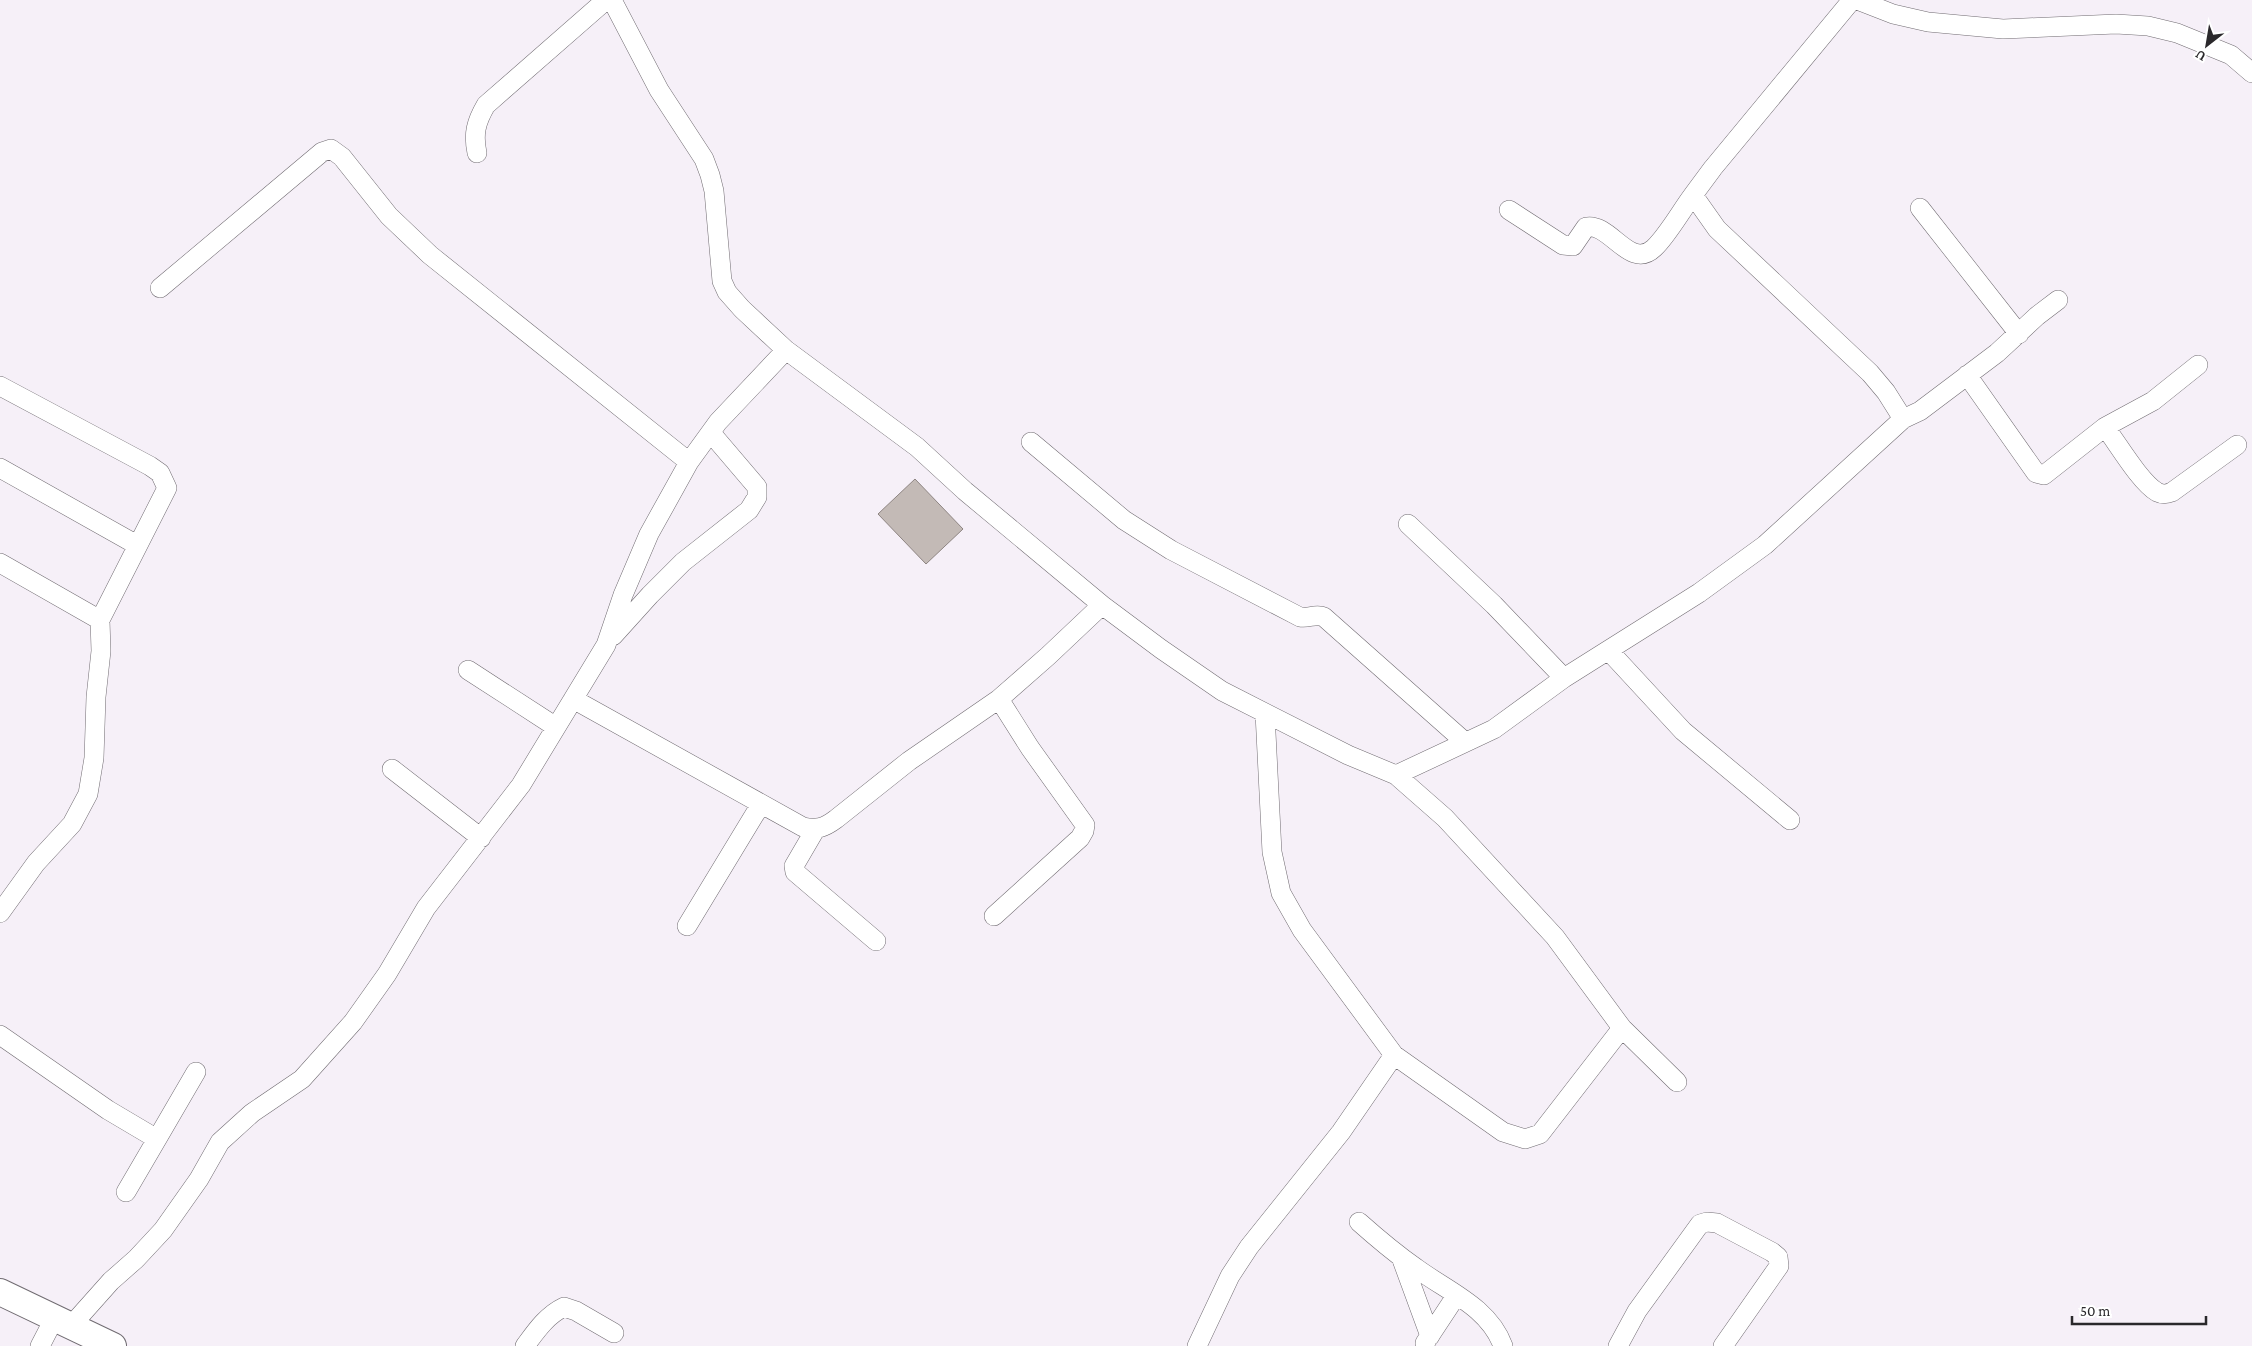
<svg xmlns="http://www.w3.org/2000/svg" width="2252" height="1346" font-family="'Crimson Pro',serif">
  <rect width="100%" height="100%" fill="#f6f0f8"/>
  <path fill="#c3bab6" stroke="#8e8582" d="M915,479L963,529L926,564L878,514Z"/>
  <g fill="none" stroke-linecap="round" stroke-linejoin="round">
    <defs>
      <path id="street" d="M612,0L659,90L704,159L710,175L714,191L722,281L727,292L742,309L786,350L917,447L965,491L1102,605L1161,649L1222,691L1348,755L1396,775L1445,818L1555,937L1622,1028L1677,1082
        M1857,0L1893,14L1928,22L2003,29L2116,24L2148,26L2177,33L2231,55L2252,73
        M477,153C473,134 476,122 486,105L606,0
        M1920,208L2019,334
        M1509,210L1563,245L1573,246L1586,227C1610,222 1630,271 1654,248C1667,236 1681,211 1693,195
        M160,288L322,152L331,149L342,157L389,216L430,255L689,462
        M1967,375L2036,473L2044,475L2105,427L2153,401L2198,365
        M0,386L150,466L160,473L167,488L100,620L101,651L96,697L94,758L88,794L72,824L36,863L0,913
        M1903,419L1920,411L1997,353L2037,316L2058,300
        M2105,427C2118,444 2140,482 2157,492C2163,495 2167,494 2172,492L2237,445
        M1031,442L1124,520L1171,550L1300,617C1308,619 1316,613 1324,617L1465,742
        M0,468L137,545
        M1408,524L1494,605L1564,678
        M0,563L100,620
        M613,636L650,595L683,562L749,510L757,497V487L711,433
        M1609,651L1683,731L1790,820
        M468,670L556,727
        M573,699L803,827C817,830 824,828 836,819L909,761L999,699L1048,656L1102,605
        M392,769L481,838
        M1396,775L1494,729L1564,678L1699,593L1765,545L1903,419L1886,392L1870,373L1717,229L1693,195L1713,168L1852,0
        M815,830L794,866L795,872L876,941
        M994,916L1080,838L1084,831L1085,825L1030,748L999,699
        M687,926L761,804
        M0,1035L108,1110L157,1139L196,1072
        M1394,1055L1503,1132L1525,1139L1540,1134L1622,1028
        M126,1192L157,1139
        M1359,1222C1377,1238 1396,1254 1416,1268C1447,1291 1489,1307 1503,1346
        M1401,1257L1430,1336
        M70,1327L111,1281L136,1259L163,1230L199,1179L220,1142L252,1113L302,1079L353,1022L387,974L426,908L521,785L606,645L623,595L649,534L689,462L718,422L786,350
        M1425,1343L1456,1296
        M40,1346L54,1319
        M525,1346C536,1331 547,1315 564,1307L576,1311L614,1333
        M1197,1346L1230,1276L1249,1247L1341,1132L1394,1055L1302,930L1281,893L1272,852L1265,713
        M1618,1346L1637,1311L1700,1224L1707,1222L1717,1223L1772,1252L1778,1257L1779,1266L1723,1346"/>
      <path id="secondary" d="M0,1292L113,1346"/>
    </defs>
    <use href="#street" stroke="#716c72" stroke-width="20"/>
    <use href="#secondary" stroke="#716c72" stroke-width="28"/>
    <use href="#street" stroke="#fff" stroke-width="19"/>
    <use href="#secondary" stroke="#fff" stroke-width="26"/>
  </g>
  <g transform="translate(2207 45) rotate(211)" stroke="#ffffff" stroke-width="4" paint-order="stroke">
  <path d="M0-4L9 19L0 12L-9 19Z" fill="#2a282b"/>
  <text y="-8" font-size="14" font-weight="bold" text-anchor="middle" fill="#2a282b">U</text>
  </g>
  <path d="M2072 1316v8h134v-8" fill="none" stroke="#2a282b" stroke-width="2.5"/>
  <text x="2080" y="1316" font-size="15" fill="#2a282b" stroke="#ffffff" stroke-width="4" paint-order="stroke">50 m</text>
</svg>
